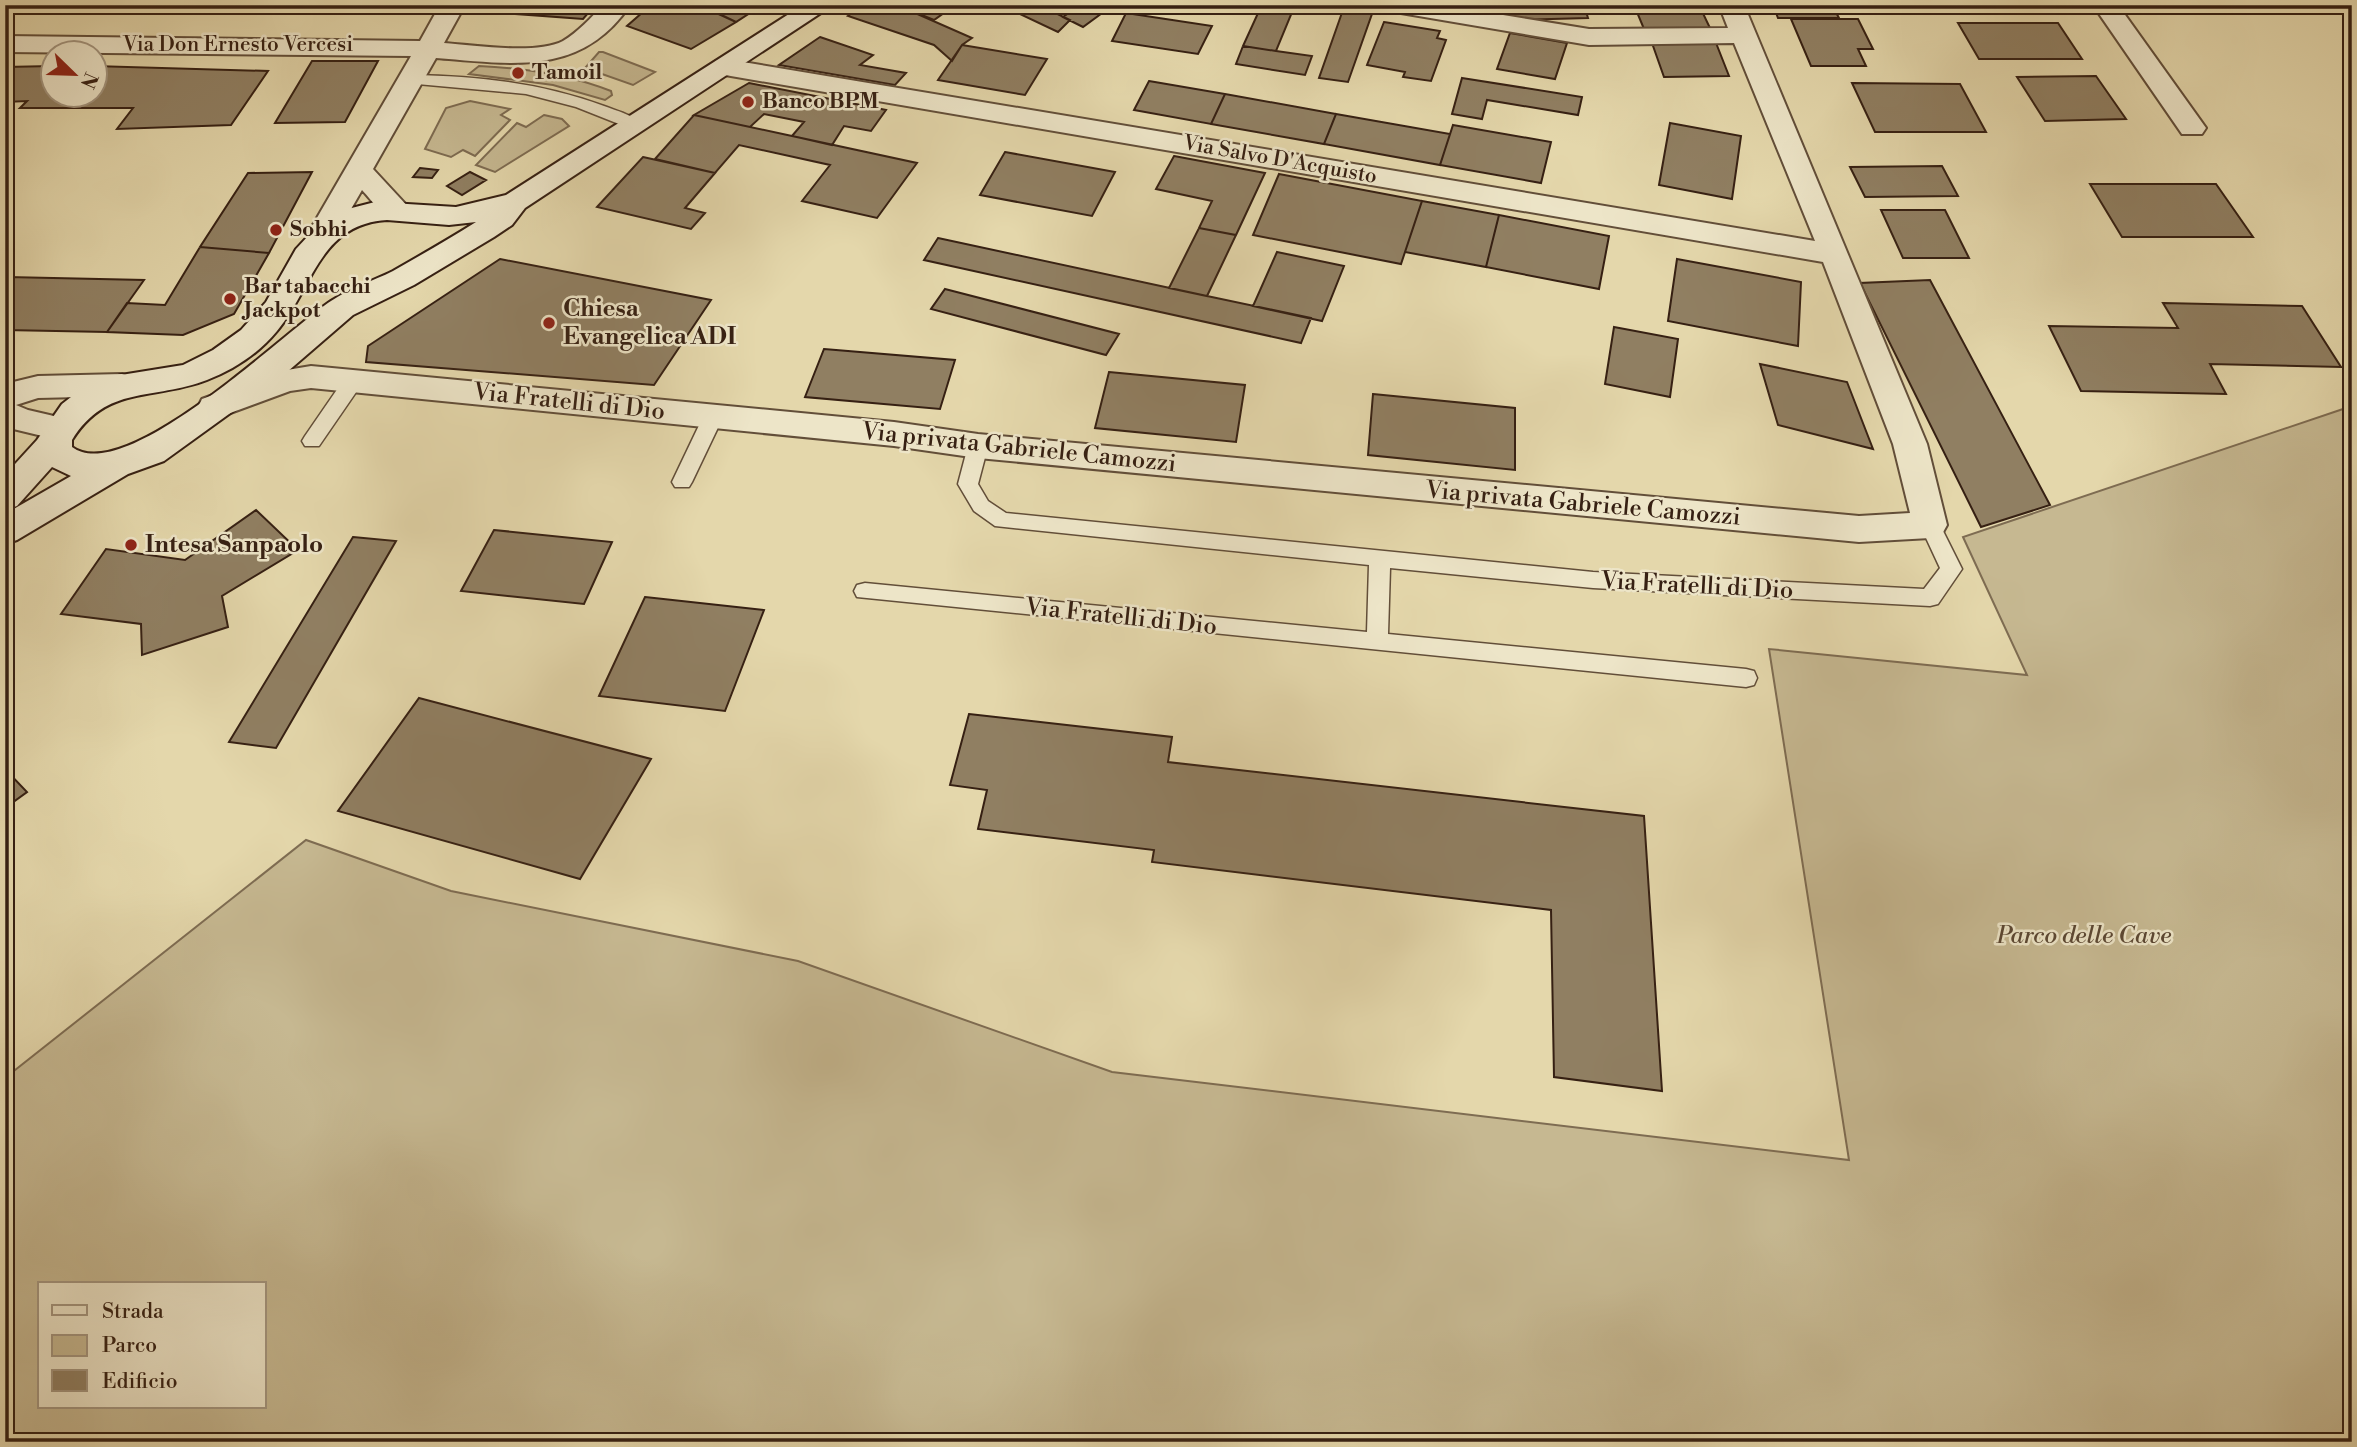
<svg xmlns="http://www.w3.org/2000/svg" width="2357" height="1447" font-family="'Libre Bodoni',serif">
  <rect width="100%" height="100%" fill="#e4d7ab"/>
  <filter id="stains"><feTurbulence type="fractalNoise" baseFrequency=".00286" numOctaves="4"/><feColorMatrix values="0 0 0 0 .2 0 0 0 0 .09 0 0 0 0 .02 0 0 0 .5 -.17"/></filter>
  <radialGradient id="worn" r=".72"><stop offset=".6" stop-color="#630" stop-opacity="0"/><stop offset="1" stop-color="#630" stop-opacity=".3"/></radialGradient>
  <path fill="#c6b891" stroke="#7e6c52" stroke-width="2" fill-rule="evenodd" d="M599,52H603L655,72L633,85L585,68Z
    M479,66C525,68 568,74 611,91L612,95L605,100L553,85L469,74Z
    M470,101L510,109L501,115L510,120L475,156L463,150L451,157L425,149L446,108Z
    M544,115L562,119L569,126L495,172L476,165L517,123L526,127Z
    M2352,406V1442H5V1078L306,840L451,891L798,961L1112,1072L1849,1160L1769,649L2027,675L1963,537ZM264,1284V1407H40V1284Z"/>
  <path fill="#907f62" stroke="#362013" stroke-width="2" d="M507,5H595L583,19L503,13Z
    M651,5H699L736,22L691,49L627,26Z
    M720,5H762L736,22L711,10Z
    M864,5H897L972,38L962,45L952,61L934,45L848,16Z
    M897,5H955L934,20Z
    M1001,5H1039L1070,20L1058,32Z
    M1080,5H1113L1083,27L1063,17Z
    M1223,5H1295L1276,51L1243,46L1259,11Z
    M1431,5H1584L1588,18L1516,20Z
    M1634,5H1699L1710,28L1644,29Z
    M1773,5H1832L1839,18H1778Z
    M1344,7L1373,11L1348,82L1319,78Z
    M1126,13L1212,26L1198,54L1112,41Z
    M1791,19H1858L1873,49H1858L1866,66H1811Z
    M1384,22L1440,31L1437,38L1446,40L1431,81L1403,77L1405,72L1367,65Z
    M1958,23H2058L2082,59H1979Z
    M1510,33L1567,43L1555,79L1497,69Z
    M820,37L873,55L860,65L906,73L895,85L779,65Z
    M1652,43H1716L1729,76L1664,77Z
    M962,45L1047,59L1025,95L938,80Z
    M1243,46L1276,51L1312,56L1305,75L1236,64Z
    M312,61H378L345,122L275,123Z
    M52,66V94H94V66L268,71L231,125L117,129L133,108H20L27,101L5,102V67Z
    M2096,76L2126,119L2045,121L2017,77Z
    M1462,78L1582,97L1578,115L1487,100L1482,119L1452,114Z
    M1149,81L1225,94L1211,124L1134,110Z
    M749,83L886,110L871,131L844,126L832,145L792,136L804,122L764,114L750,127L694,115Z
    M1852,83L1960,84L1986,132H1875Z
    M1225,94L1336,114L1324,144L1211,124Z
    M1336,114L1450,134L1440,165L1324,144Z
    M694,115L792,136L917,163L877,218L802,201L830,165L739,145L715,173L655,159Z
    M1670,123L1741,136L1732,199L1659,185Z
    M1453,125L1551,142L1541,183L1440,165Z
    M1005,152L1115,172L1092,216L980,195Z
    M1174,156L1265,173L1236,235L1199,228L1212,201L1156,189Z
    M643,157L715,173L685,208L705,213L691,229L597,207Z
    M1942,166L1958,196L1865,197L1850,167Z
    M420,168L438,170L432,178L413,177Z
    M312,172L269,253L200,247L248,173Z
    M470,172L486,180L462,195L447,186Z
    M1279,174L1422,201L1401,264L1253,235Z
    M2090,184H2216L2253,237H2122Z
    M1422,201L1499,215L1486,267L1405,252Z
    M1881,210H1945L1969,258H1903Z
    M1499,215L1609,236L1599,289L1486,267Z
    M1199,228L1236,235L1207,296L1169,288Z
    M938,238L1207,296L1311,318L1301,343L924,260Z
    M200,247L269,253L234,314L183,335L107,332L127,303L165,305Z
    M1277,252L1344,266L1322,321L1253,306Z
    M500,259L711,300L654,385L366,362L368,346Z
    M1677,259L1801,282L1798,346L1668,321Z
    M7,277L144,280L107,332L5,330Z
    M1930,280L2050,505L1981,527L1860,283Z
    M945,289L1119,334L1106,355L931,309Z
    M2163,303L2302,306L2341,367L2210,364L2226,394L2081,391L2049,326L2178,328Z
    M1614,327L1678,339L1670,397L1605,384Z
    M824,349L955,360L940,409L805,397Z
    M1760,364L1847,382L1873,449L1778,425Z
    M1109,372L1245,385L1236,442L1095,428Z
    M1373,394L1515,408V470L1368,455Z
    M256,510L298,550L222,596L228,627L142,655L141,624L61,614L106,549L185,560Z
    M494,530L612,542L584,604L461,591Z
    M353,537L396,541L276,748L229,742Z
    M645,597L764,610L725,711L599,696Z
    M419,698L651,759L580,879L338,811Z
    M969,714L1172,737L1168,762L1644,816L1662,1091L1554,1077L1551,910L1152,862L1154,850L978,829L987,790L950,785Z
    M5,769L27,792L5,808Z"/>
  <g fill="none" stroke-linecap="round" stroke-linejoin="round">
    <defs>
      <path id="lane" d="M412,75C478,76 542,83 604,106C617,111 634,115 643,125L641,128H629L576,107L526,94L406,83V77Z
        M354,373L363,380L361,385L319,446H305L302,441L305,436L347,375Z
        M713,410L723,417L692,482L689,487H675L672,482L703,417Z
        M978,439L988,446L978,484L988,501L1006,513L1593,572L1924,589L1940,568L1920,525L1923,519H1937L1962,569L1938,604L1930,606L1593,588L1390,568L1388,634L1746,669L1754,671L1757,678L1754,685L1746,687L857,597L854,591L857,585L865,583L1367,632L1369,565L995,526L974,511L958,484L968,446Z"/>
      <path id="street" d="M440,5H465L444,43C474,45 536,55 563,41C578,32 591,18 603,5H630C581,77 512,64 436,58L373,169L411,210L407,216C385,222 376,205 362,190L332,242L322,244L312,242L307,235L411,56L5,52V36L420,41Z
        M1383,5H1442L1589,29L1728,28L1719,5H1744L1927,444L1947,525L1942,534L1930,538L1859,542L978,458L894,446L311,388L290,391L214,419L202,415L198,407L202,399L275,372L311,366L894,422L978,434L1859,516L1910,513L1893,444L1823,262L725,75L716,73L712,67L716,61L725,59L1815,241L1734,43L1589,45L1395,12L1386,10Z
        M2093,5H2118L2206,128L2202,134H2182Z
        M122,374L133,377L138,385L133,393L122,396L38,398L16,405L28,410L71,420L75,428L71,436L59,440L5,427V384L38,376Z"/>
      <path id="secondary" d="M803,5H833L525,208L512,225L494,237L414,285L353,315L287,372L164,461L128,474L17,540L5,544V514L71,476L52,467L17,506L5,510V475L37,440L62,404L80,390L121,375L183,365L213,350L241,330L266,302L296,249L322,221L340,211L375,202L456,207L506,195ZM387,220L449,225L476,222C449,239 421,255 393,271C373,281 350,288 331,301C284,332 126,487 72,447V440C107,384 153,401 207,380C233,370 259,353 277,331C313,288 319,224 387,220Z"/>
    </defs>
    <use href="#lane" stroke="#624e39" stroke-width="3"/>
    <use href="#street" stroke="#624e39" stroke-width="4"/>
    <use href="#secondary" stroke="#362013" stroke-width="4"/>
    <use href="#lane" fill="#ede5c8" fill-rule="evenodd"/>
    <use href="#street" fill="#ede5c8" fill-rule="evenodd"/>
    <use href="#secondary" fill="#ede5c8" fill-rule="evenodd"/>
  </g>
  <g fill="#8f2418" stroke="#ede5c8" stroke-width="2.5">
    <circle cx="518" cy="73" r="7"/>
    <circle cx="748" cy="102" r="7"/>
    <circle cx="276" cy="230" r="7"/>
    <circle cx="230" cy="299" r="7"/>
    <circle cx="549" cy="323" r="7"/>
    <circle cx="131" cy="545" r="7"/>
  </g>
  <g text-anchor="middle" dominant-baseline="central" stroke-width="5" stroke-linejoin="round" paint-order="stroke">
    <g font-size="21" fill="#362013" stroke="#ede5c8">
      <text x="238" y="45">Via Don Ernesto Vercesi</text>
      <text transform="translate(1280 160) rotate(10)">Via Salvo D'Acquisto</text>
    </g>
    <g font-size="21" font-weight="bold" fill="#362013" stroke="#ede5c8" text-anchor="start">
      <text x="532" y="73">Tamoil</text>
      <text x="762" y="102">Banco BPM</text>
      <text x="290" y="230">Sobhi</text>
      <text x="244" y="287">Bar tabacchi<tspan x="244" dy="24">Jackpot</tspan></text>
    </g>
    <g font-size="24" font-weight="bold" fill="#362013" stroke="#ede5c8" text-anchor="start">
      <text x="563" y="309">Chiesa<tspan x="563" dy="28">Evangelica ADI</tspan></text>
      <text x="145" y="545">Intesa Sanpaolo</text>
    </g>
    <g font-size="24" fill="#362013" stroke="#ede5c8">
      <text transform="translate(569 402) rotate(6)">Via Fratelli di Dio</text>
      <text transform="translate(1019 448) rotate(6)">Via privata Gabriele Camozzi</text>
      <text transform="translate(1583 504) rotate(5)">Via privata Gabriele Camozzi</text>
      <text transform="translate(1697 586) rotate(3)">Via Fratelli di Dio</text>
      <text transform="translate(1121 617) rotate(6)">Via Fratelli di Dio</text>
    </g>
    <g font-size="24" font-style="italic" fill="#5a4632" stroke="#ede5c8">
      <text x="2084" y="936">Parco delle Cave</text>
    </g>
  </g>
  <rect width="2357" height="1447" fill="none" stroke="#e4d7ab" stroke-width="28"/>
  <rect x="7" y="7" width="2343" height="1433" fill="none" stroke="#362013" stroke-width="3.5"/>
  <rect x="14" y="14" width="2329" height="1419" fill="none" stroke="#362013" stroke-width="2"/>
  <rect x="38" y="1282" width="228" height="126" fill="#ede5c8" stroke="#a49680" stroke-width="2"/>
  <rect x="52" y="1305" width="35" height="10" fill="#ede5c8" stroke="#a49680" stroke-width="2"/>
  <text x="102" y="1318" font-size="21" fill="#362013">Strada</text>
  <rect x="52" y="1335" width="35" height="21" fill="#c6b891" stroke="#a49680" stroke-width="2"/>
  <text x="102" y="1352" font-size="21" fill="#362013">Parco</text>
  <rect x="52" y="1370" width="35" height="21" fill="#907f62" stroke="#a49680" stroke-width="2"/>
  <text x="102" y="1388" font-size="21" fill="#362013">Edificio</text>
  <g transform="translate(74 74) rotate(113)"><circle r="33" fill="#ede5c8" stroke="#a49680" stroke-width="2"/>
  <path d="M0-5L12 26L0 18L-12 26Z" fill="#8f2418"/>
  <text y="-10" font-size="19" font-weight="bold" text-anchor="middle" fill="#362013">N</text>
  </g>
  <rect width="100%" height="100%" filter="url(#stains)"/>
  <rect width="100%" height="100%" fill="url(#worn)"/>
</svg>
